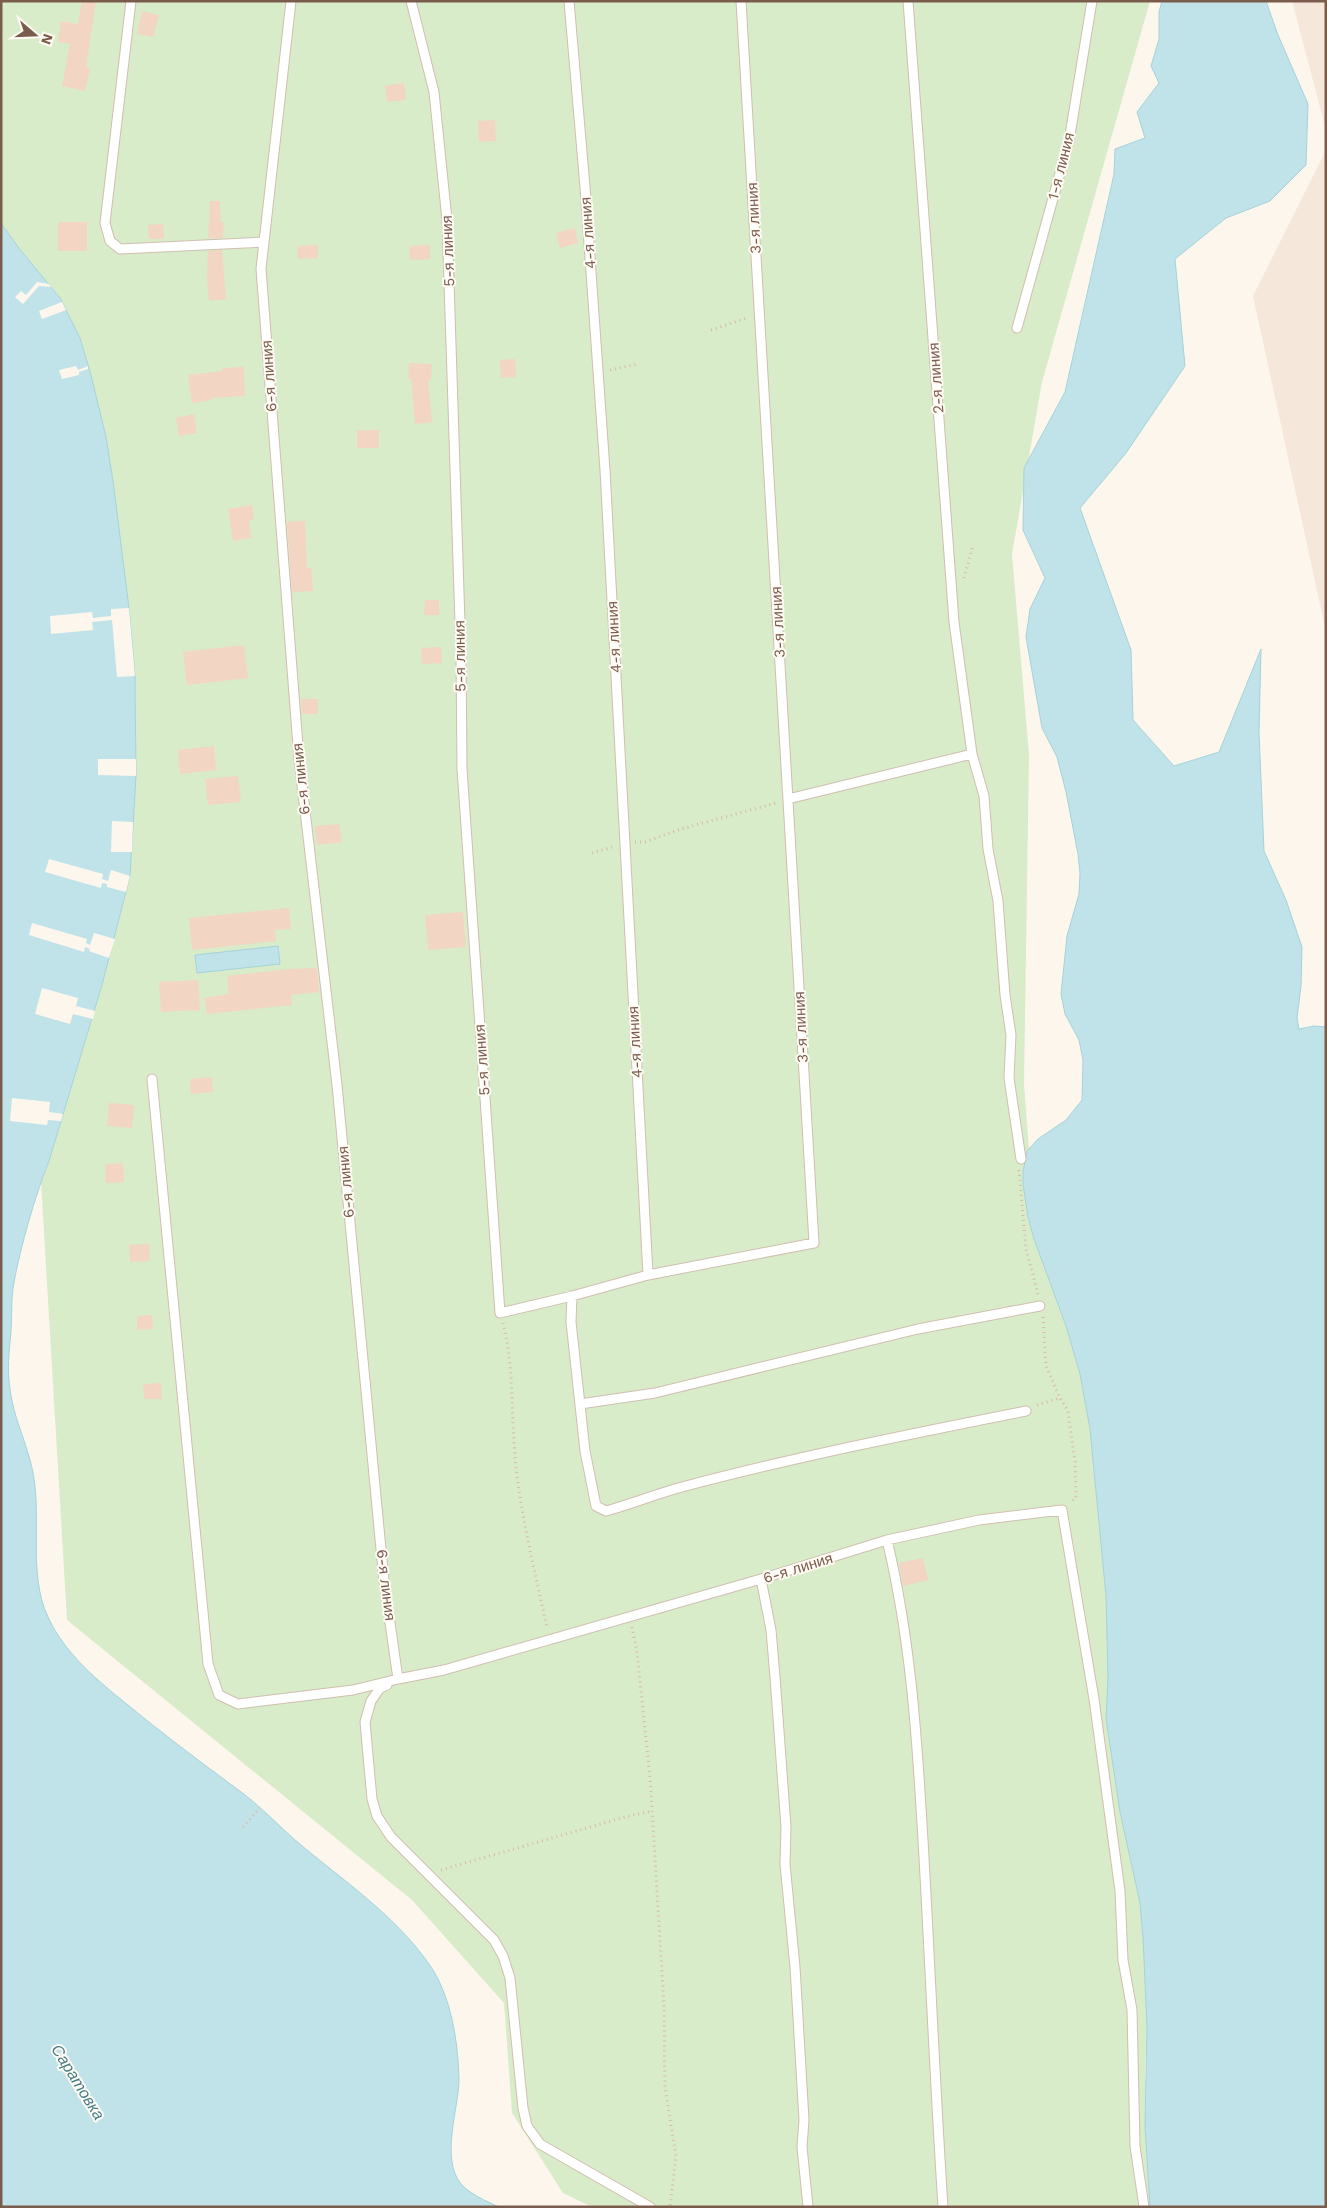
<svg xmlns="http://www.w3.org/2000/svg" width="1327" height="2208" font-family="'Work Sans',sans-serif">
  <rect width="100%" height="100%" fill="#fdf6ec"/>
  <path fill="#f5e8da" d="M1292,1H1326V130Z
    M1326,150V632L1253,296Z"/>
  <path fill="#d8ecc9" d="M1,1H1150L1042,382L1012,554L1029,755L1024,1084L1029,1149L1023,1172V1184L1028,1217L1034,1239L1066,1326L1080,1374L1090,1429L1106,1596L1108,1678L1106,1719L1120,1812L1140,1903L1143,1938L1147,2025L1145,2073L1150,2207H592L563,2193L512,2113L504,2003L412,1900L67,1620L41,1182L49,1161L102,985L130,876L136,776L135,676L129,608L113,481L106,437L91,375L80,338L60,298L18,247L1,223Z"/>
  <path fill="#bfe3e8" stroke="#a5d3da" d="M1162,1H1266L1278,35L1308,104L1306,165L1270,201L1226,218L1175,259L1185,366L1126,453L1080,508L1131,650L1133,720L1174,766L1219,752L1261,649L1259,732L1264,851L1286,900L1302,947L1301,986L1297,1018L1299,1029L1314,1026L1326,1027V2207H1150L1145,2126L1147,2025L1143,1938L1140,1903L1120,1812L1106,1719L1108,1678L1106,1596L1090,1429L1080,1374L1066,1326L1034,1239L1028,1217L1023,1184V1172L1027,1151L1038,1139L1066,1120L1082,1100L1083,1060L1079,1040L1065,1014L1061,994L1067,936L1079,894L1080,873L1078,854L1066,792L1057,757L1042,728L1026,637L1030,609L1045,578L1023,530L1024,468L1065,392L1114,174L1115,149L1145,138L1137,112L1159,83L1151,66L1159,39V12Z
    M1,223L18,247L60,298L80,338L91,375L106,437L113,481L129,608L135,676L136,776L130,876L102,985L49,1161C35,1196 21,1245 14,1282C11,1298 12,1316 11,1332C9,1351 7,1370 10,1389C13,1416 26,1441 32,1468C43,1515 27,1573 48,1617C65,1654 98,1681 128,1705C163,1734 198,1760 233,1786C256,1802 275,1822 295,1840C341,1879 394,1914 429,1964C451,1995 458,2041 459,2079C459,2108 440,2158 461,2184C470,2194 486,2201 499,2207H1Z
    M278,946L280,964L197,973L195,955Z"/>
  <path fill="#fdf6ec" d="M37,282L49,284L51,287L39,286L23,304L15,297L21,291L26,295Z
    M62,302L66,310L42,319L39,311Z
    M76,366L78,370L88,366V369L79,372V375L62,379L59,370Z
    M129,608L135,676L117,677L112,620L92,622L93,630L51,634L50,616L92,612L93,618L111,616V609Z
    M98,759H136V776L98,775Z
    M112,821L133,822L132,852H111Z
    M49,859L103,874L102,879L108,881L111,870L130,876L126,892L107,887V884L102,883L101,888L45,872Z
    M32,923L87,939L86,943L90,945L94,933L115,939L109,958L89,951L90,949L85,947L84,952L29,935Z
    M42,988L78,998L76,1006L95,1011L93,1019L73,1014L70,1024L35,1014Z
    M12,1098L50,1102L49,1112L63,1114L61,1121L48,1120L47,1125L10,1121Z"/>
  <path fill="#f3d5c3" d="M82,1H96L86,67L90,68L85,91L62,86L70,44L58,42L61,21L78,24Z
    M142,11L159,15L153,37L137,34Z
    M404,83L406,100L387,102L385,86Z
    M495,120L496,141L479,142L478,121Z
    M210,201H220L221,222H224L223,238H208Z
    M58,222H87V251H58Z
    M163,224L164,239H149L148,225Z
    M575,228L578,243L560,248L556,233Z
    M318,245V258L298,259L297,246Z
    M430,245V259L410,260L409,246Z
    M222,250L226,299L209,301L207,278L208,251Z
    M515,359L516,377L501,378L500,360Z
    M409,363L432,364L431,380H428L432,422L415,424L411,379H408Z
    M244,367L245,396L211,398L212,400L192,403L188,375L222,371V368Z
    M194,414L197,433L179,436L176,418Z
    M357,430H379V448H357Z
    M252,505L254,519L249,520L251,538L233,541L228,509Z
    M305,521L307,568H311L313,591L292,592L287,522Z
    M425,600H439V615H424Z
    M244,645L248,678L187,685L183,652Z
    M441,647L442,663L422,664L421,648Z
    M301,699H318V714H302Z
    M214,746L216,770L180,774L178,750Z
    M238,776L241,802L208,805L205,779Z
    M339,824L342,842L317,845L315,826Z
    M289,908L291,929L275,930L276,941L192,950L189,918Z
    M463,912L466,947L428,950L425,915Z
    M317,968L319,992L291,995L292,1005L207,1014L204,998L229,994L227,976L288,969Z
    M198,980L200,1010L161,1012L159,982Z
    M212,1077L213,1092L191,1094L190,1079Z
    M109,1103L134,1105L132,1128L107,1126Z
    M123,1163L124,1182L106,1183L105,1164Z
    M149,1244L150,1261L130,1262L129,1245Z
    M152,1315L153,1329L137,1330V1316Z
    M161,1383L162,1399H144L143,1384Z
    M923,1558L928,1580L903,1586L899,1563Z"/>
  <g fill="none" stroke-linecap="round" stroke-linejoin="round">
    <defs>
      <path id="service" d="M131,1L105,223L110,241L120,249L264,242
        M291,1L261,269L299,759L337,1085L384,1581L398,1679L444,1670L761,1579L887,1540L979,1520L1062,1510L1094,1699L1120,1891L1123,1960L1132,2010L1135,2146L1144,2207
        M411,1L434,92L447,220L461,654L462,769L500,1313L572,1296L648,1275L814,1243L741,1
        M569,1L585,187L605,470L648,1275
        M908,1L954,622L972,754L984,796L988,849L998,901L1005,995L1011,1035L1009,1078L1021,1159
        M1017,328L1069,141L1092,1
        M788,799L972,754
        M152,1079L208,1664L219,1695L238,1704L353,1690L398,1679
        M572,1296L571,1322L585,1451L596,1506L606,1511C631,1504 656,1494 682,1487C795,1457 910,1434 1026,1411
        M580,1404L655,1393L918,1329L1040,1306
        M887,1540C911,1640 917,1738 923,1840C930,1962 935,2085 943,2207
        M761,1579L771,1630L775,1677L786,1827L785,1864L795,1967L804,2120L802,2147L808,2207
        M387,1685L380,1688L371,1701L365,1722L372,1799L377,1816L391,1837L494,1940L503,1956L510,1978L523,2108L527,2126L540,2144L650,2207"/>
    </defs>
    <use href="#service" stroke="#d1beb0" stroke-width="11"/>
    <path stroke="#d9b8a5" stroke-width="3" stroke-dasharray="1 4" stroke-linecap="butt" d="M711,330L747,318
      M610,370L638,364
      M964,578L973,545
      M635,842H645L681,829L776,803
      M592,853L612,847
      M1019,1170L1026,1249L1038,1294
      M1043,1317L1046,1366L1060,1398
      M503,1323C514,1366 511,1412 515,1456C520,1514 535,1571 547,1628
      M1037,1405L1060,1398L1068,1411L1075,1462L1076,1498L1071,1502
      M632,1627L637,1652L650,1777L664,2005L665,2088L676,2156L670,2207
      M243,1827L260,1808
      M441,1870L625,1817L652,1811"/>
    <use href="#service" stroke="#fff" stroke-width="9"/>
  </g>
  <g text-anchor="middle" dominant-baseline="central" stroke-width="4" stroke-linejoin="round" paint-order="stroke">
    <g font-size="15" fill="#7a5c4d" stroke="#fffaf3">
      <text transform="translate(1061 166) rotate(-76)">1-я линия</text>
      <text transform="translate(754 218) rotate(-93)">3-я линия</text>
      <text transform="translate(588 233) rotate(-94)">4-я линия</text>
      <text transform="translate(448 251) rotate(-92)">5-я линия</text>
      <text transform="translate(269 376) rotate(-94)">6-я линия</text>
      <text transform="translate(936 378) rotate(-94)">2-я линия</text>
      <text transform="translate(778 622) rotate(-93)">3-я линия</text>
      <text transform="translate(614 637) rotate(-93)">4-я линия</text>
      <text transform="translate(460 656) rotate(-91)">5-я линия</text>
      <text transform="translate(301 779) rotate(-96)">6-я линия</text>
      <text transform="translate(801 1027) rotate(-93)">3-я линия</text>
      <text transform="translate(635 1042) rotate(-93)">4-я линия</text>
      <text transform="translate(482 1060) rotate(-94)">5-я линия</text>
      <text transform="translate(346 1182) rotate(-95)">6-я линия</text>
      <text transform="translate(798 1568) rotate(-17)">6-я линия</text>
      <text transform="translate(386 1585) rotate(83)">6-я линия</text>
    </g>
    <g font-size="16" font-style="italic" fill="#437c86" stroke="#fffaf3">
      <text transform="translate(78 2082) rotate(58)">Саратовка</text>
    </g>
  </g>
  <rect width="1327" height="2208" fill="none" stroke="#7a5c4d" stroke-width="5"/>
  <g transform="translate(35 35) rotate(109)" stroke="#fffaf3" stroke-width="4" paint-order="stroke">
  <path d="M0-4L9 19L0 12L-9 19Z" fill="#7a5c4d"/>
  <text y="-8" font-size="14" font-weight="bold" text-anchor="middle" fill="#7a5c4d">N</text>
  </g>
</svg>
